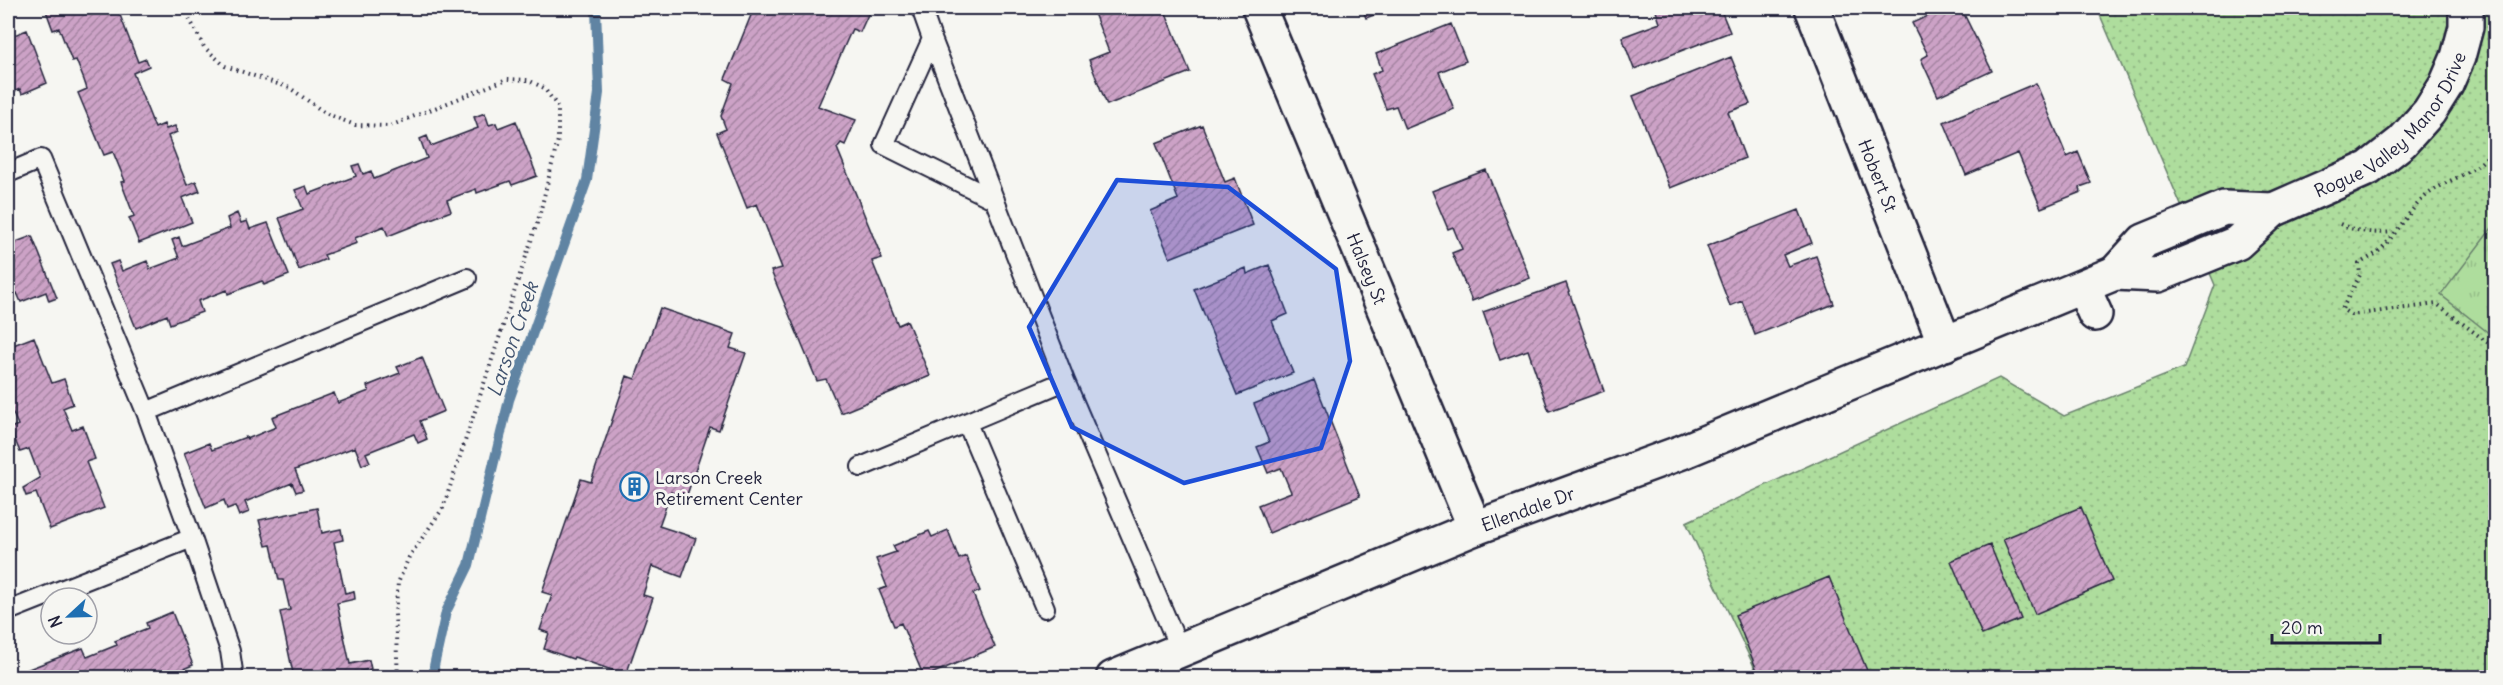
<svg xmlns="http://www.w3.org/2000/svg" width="2503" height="685" font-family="Delius,sans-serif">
  <defs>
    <pattern id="grass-dots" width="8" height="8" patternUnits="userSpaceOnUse" patternTransform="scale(1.5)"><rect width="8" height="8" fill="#aedd9d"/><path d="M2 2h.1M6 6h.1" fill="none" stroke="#95bd88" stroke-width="1.8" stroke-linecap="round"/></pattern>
    <pattern id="park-tufts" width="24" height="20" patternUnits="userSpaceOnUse" patternTransform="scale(1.5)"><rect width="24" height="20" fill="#aedd9d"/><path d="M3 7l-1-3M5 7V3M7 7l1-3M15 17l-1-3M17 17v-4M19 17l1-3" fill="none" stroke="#95bd88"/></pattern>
    <pattern id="building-hatch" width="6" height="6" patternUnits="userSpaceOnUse" patternTransform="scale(1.5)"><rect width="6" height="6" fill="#cca2c6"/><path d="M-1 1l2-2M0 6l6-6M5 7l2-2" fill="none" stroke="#a584a2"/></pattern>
  </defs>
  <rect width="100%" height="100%" fill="#f6f6f2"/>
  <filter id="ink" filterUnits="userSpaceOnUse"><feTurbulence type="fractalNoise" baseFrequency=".0167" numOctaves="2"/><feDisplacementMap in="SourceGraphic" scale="12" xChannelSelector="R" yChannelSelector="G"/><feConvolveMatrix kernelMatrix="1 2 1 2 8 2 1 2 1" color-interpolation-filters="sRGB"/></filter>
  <g filter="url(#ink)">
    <path fill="url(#grass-dots)" stroke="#68806c" stroke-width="1.5" d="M2097,8H2495V677H1759L1686,522L1999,378L2064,416L2184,368L2215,285Z"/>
    <path fill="url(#park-tufts)" stroke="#68806c" stroke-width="1.5" d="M2495,224V338L2441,295Z"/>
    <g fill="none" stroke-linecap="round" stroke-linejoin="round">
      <path stroke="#6084a3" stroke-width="10" d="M435,678L434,666L446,612L469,565L509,400L587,180L599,93L596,8"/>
    </g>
    <path fill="url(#building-hatch)" stroke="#22223b" stroke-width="1.5" d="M45,8H127L129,12L120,15L138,62L146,59L149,66L133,73L155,128L164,124L166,129L175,126L177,132L168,136L187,185L196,181L200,191L182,198L192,222L139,243L129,218L134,216L121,182L125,181L113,152L104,155L78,93L87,89L84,80L76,60L72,61L59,28L53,30Z
      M754,8H871L860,32L852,29L818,106L856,120L845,145L841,143L837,148L882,258L872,261L898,325L907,321L930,376L841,413L826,379L817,381L771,271L782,268L757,204L747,208L717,133L726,129L721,116L733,83L725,79Z
      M1092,8H1154L1155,10L1164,8L1190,72L1107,105L1089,60L1109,52Z
      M1362,8H1392L1366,18Z
      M1655,8H1720L1730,32L1634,69L1622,37L1660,23Z
      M1946,8H1961L1992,71L1938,96L1921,59L1928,55L1912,23Z
      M1451,24L1466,61L1439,72L1454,109L1405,129L1396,106L1386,109L1372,74L1382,70L1376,54Z
      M27,30L47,83L22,94L20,89L8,94V33L9,37Z
      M1731,57L1750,104L1728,112L1745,158L1670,188L1633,96Z
      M2036,83L2067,157L2078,152L2091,183L2080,187L2081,192L2041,208L2018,153L1966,175L1944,122Z
      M485,113L489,125L496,123L498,128L516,121L537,176L512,185L510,181L477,193L476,189L457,196L447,200L451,211L388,236L384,226L355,238L357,243L324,255L326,259L299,270L279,218L303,209L295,190L306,186L309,194L356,176L352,166L359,164L363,174L371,171L374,179L427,158L420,139L427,136L431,146L478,128L474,117Z
      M1202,125L1225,182L1235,178L1253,225L1170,258L1150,211L1178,199L1156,143Z
      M1486,170L1530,278L1472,301L1452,253L1462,249L1453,227L1448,229L1432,191Z
      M1799,210L1812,243L1783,255L1788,266L1816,256L1834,304L1755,335L1742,301L1730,306L1707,246Z
      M237,213L241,223L247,221L250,229L268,223L289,275L264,285L262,281L228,294L227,290L198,301L202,312L170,324L167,315L136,328L110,264L118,261L122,271L147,261L150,269L179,258L172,240L179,237L182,246L230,228L227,218Z
      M32,236L57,298L49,301L46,292L21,302L17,293L8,297V245Z
      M1269,265L1288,314L1272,321L1293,373L1237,395L1194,289L1246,268L1247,274Z
      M1566,283L1604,391L1549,411L1528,350L1500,360L1483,312Z
      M660,308L735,334L730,348L746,353L719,430L710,427L686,498L671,492L659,526L696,538L682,577L652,566L643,595L653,598L626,675L574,657L573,659L544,649L549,633L540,630L552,595L542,592L581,479L591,482L627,376L635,379Z
      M34,337L52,383L64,379L73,404L63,408L72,430L83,426L95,459L86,462L104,508L50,529L36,493L26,496L23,488L40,478L29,449L20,452L10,428L18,425L8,402V347Z
      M422,357L444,411L420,421L427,439L418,443L414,434L366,453L370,462L362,465L355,447L295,470L303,490L296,492L292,483L245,502L249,512L239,516L235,506L227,509L224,500L206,508L184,453L209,443L212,450L246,437L247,439L276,427L272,417L334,393L338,403L369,391L367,386L400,373L397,367Z
      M1314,380L1360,496L1269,533L1258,505L1291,492L1281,468L1268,473L1257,447L1269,442L1254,404Z
      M2081,507L2112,581L2035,614L2003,539Z
      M317,508L322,533L341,529L343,540L334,542L345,593L354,591L355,599L337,603L350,664L369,660L371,669L361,671L363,678H294L280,612L290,610L283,580H279L271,545L266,546L259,520Z
      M948,530L959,559L966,556L980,591L973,594L995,647L924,677L901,623L894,626L879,590L887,587L876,559L896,552L893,546L929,531L932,537Z
      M1990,545L2021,619L1982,635L1951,561Z
      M1829,577L1870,678H1760L1735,615Z
      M172,612L193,665L168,675L169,678H24L21,672L83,648L87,657L117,645L115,641L148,628L146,623Z"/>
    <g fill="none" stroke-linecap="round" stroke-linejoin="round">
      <defs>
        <path id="service" d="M921,8L932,39
          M8,173L41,159L146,412L467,278
          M995,200L884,145L932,39L1065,381
          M146,412L192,538L230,651L234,678
          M967,423L1045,608
          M861,467L1065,381L1180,650
          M8,611L192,538"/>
        <g id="minor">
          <path id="s1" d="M1259,8L1475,528"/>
          <path id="s2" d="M1812,8L1945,344"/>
          <path d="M2115,273L2144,241L2224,208L2273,210"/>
          <path d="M2083,287L2095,314"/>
          <path id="s3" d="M1113,678L1475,528L1682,452L2115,273L2158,275L2237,243L2273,210L2369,168L2402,142L2429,112L2446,85L2458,57L2466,27V8"/>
        </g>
      </defs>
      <use href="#service" stroke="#22223b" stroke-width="22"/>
      <use href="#minor" stroke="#22223b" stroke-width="38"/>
      <path stroke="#22223b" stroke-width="4" stroke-dasharray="1.5 4.5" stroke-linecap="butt" d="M184,8L204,47L225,66L290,88L325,113L355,125L390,126L507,79L528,80L544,88L558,107V140L539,217L443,508L409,557L398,583L395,614L398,678
        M2496,142C2481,175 2452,175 2427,195C2408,211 2399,231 2382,248C2376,255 2366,259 2359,264L2360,275L2342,309L2351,315L2437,304L2496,349
        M2340,224C2358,232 2373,234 2393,232"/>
      <use href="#service" stroke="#f6f6f2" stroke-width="18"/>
      <use href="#minor" stroke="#f6f6f2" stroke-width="33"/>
    </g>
  </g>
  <path fill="#1d4ed8" fill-opacity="0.2" stroke="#1d4ed8" stroke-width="4.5" stroke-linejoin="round" d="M1117,180L1228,187L1336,269L1350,361L1321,448L1184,483L1072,427L1029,327Z"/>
  <defs>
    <symbol id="building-ring" viewBox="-11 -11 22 22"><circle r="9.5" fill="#f6f6f2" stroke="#1f6fb2" stroke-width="1.5"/><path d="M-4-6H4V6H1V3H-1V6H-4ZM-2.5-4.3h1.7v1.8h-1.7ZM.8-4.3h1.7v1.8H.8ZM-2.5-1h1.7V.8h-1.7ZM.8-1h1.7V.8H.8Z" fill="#1f6fb2"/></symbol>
  </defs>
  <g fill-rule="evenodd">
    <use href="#building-ring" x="618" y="470" width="33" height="33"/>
  </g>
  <g text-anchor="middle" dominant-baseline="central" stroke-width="6" stroke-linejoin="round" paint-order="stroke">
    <g font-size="18" fill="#22223b" stroke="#f6f6f2">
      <text stroke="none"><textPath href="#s3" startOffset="1408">Rogue Valley Manor Drive</textPath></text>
      <text stroke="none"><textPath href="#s2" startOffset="180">Hobert St</textPath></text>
      <text stroke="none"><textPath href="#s1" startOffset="282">Halsey St</textPath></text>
      <text stroke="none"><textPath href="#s3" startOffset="448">Ellendale Dr</textPath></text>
    </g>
    <g font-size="18" fill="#22223b" stroke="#f6f6f2" text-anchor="start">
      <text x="655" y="477">Larson Creek<tspan x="655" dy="21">Retirement Center</tspan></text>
    </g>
    <g font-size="20" font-style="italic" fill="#41536f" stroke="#f6f6f2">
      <text transform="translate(512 339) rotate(-71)">Larson Creek</text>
    </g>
  </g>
  <rect width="2503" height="685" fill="none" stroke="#f6f6f2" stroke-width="30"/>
  <rect x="15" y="15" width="2473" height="655" fill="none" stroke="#22223b" stroke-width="2" filter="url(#ink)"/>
  <g transform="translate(69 616) rotate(248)"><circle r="28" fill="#f6f6f2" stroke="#a1a1a9" stroke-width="1.5"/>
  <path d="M0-4.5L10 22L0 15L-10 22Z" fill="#1f6fb2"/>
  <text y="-9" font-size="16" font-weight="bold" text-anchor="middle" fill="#22223b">N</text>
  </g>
  <path d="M2272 634v9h108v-9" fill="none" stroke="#22223b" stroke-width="3"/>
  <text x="2281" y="634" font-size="18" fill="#22223b" stroke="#f6f6f2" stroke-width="4.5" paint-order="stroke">20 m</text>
</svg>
